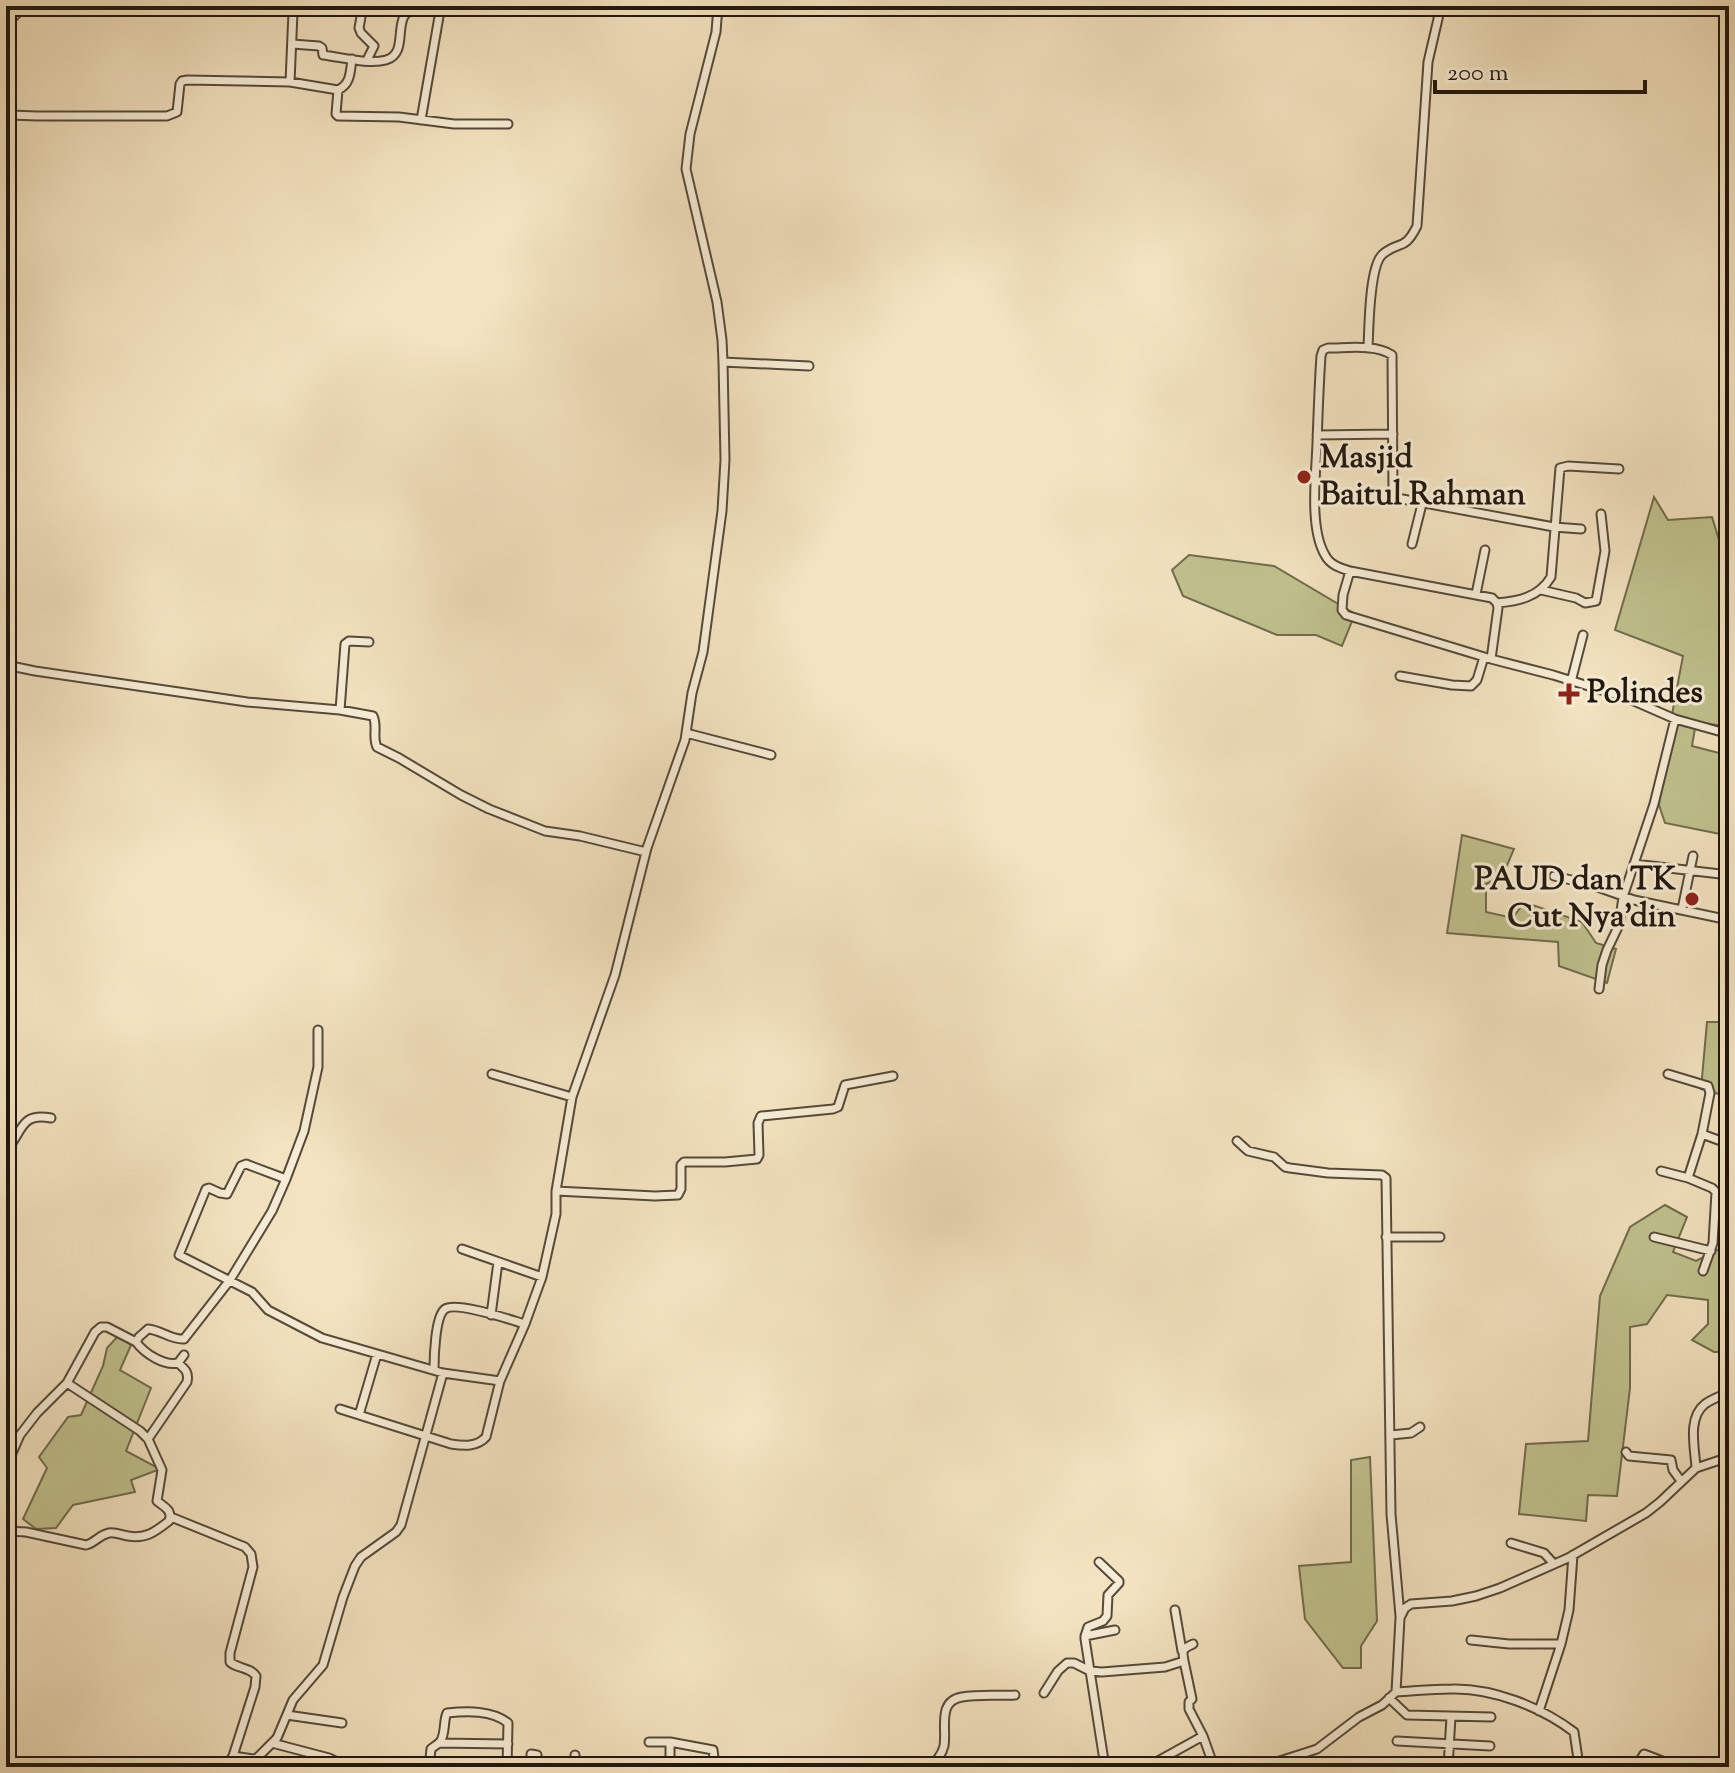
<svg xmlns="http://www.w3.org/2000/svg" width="1735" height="1773" font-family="'Sorts Mill Goudy',serif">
  <rect width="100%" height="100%" fill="#f3e3c0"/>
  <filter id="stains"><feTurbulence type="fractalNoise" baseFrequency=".0025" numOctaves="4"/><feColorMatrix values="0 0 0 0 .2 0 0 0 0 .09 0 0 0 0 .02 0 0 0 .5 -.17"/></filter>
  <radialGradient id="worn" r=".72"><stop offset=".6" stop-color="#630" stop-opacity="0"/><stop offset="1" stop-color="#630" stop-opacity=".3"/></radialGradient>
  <path fill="#c0c28e" stroke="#706c4e" stroke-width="2" d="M1654,497L1668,520L1712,517L1729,573V727L1696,722L1692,746L1723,754L1720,777L1729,780V837L1725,835L1665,823L1659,805L1664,757L1683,656L1615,630Z
    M1189,555L1274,566L1355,614L1342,646L1316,635H1277L1183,596L1172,570Z
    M1462,835L1514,849L1502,877L1486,884V912L1513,918L1524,902L1582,922L1596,943L1616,949L1607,983L1559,966L1558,942L1447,933Z
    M1726,1002H1729V1097L1701,1089L1707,1022H1726Z
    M1665,1205L1687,1217L1673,1252L1696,1261L1729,1244V1352H1714L1692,1340L1708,1324V1300L1667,1295L1647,1324L1630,1327V1388L1617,1496L1588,1495L1586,1521L1519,1514L1526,1444L1588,1441L1600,1296L1630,1227Z
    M118,1336L131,1345L120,1370L151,1388L126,1451L160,1469L131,1480L135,1492L73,1505L56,1528L36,1529L23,1519L47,1468L39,1457L68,1417L81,1415L103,1366L107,1348Z
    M1370,1457L1377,1621L1361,1646V1668H1343L1305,1619L1299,1566L1351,1562V1460Z"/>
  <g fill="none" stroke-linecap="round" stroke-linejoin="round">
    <defs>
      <path id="minor" d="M52,6L58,10L67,6
        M363,6L359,28L361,33L374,46L367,60
        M718,6L716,32L690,134L686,169L717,302L722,340L723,362L809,366
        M6,25L24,6
        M292,44L319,46L322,48L323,55C341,57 369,65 386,60C413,52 386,9 421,8C427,8 434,10 440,11V6
        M352,59C350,72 351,84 338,90L336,114L338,116L399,117L454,124H508
        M290,82L293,12
        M6,85V106
        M6,112L10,115L37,116H167L177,112L180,84L182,81L187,80L290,82L338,90
        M421,120L440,11
        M1368,348C1369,329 1369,265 1383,254C1400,240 1404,252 1417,226L1428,62L1441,6
        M1317,435L1393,434
        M1581,529L1554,527L1397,498L1393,493L1392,355C1375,344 1348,348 1328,348L1323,350L1321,356C1319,385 1318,414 1317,443C1316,474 1309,528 1325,555C1330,565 1340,568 1350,571L1492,598L1497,603L1498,608L1491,659L1553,675L1627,698L1675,719L1729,734
        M1412,544L1422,504
        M1350,571L1343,595L1342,610L1346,615L1491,659
        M1541,590L1576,598L1585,603L1596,601L1605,551L1601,514
        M1476,594L1485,550
        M1497,603C1519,601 1539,597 1551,577L1560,468L1568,466L1619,469
        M6,665L35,671L247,702L340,710L373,716C378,726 372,737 377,747L399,758L461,795L489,809L545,831L580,836L646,852
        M1400,676L1452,685L1471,686L1477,680L1484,657
        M1571,682L1583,635
        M340,710L345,644L349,641L369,642
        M686,733L771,755
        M1634,864L1729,875
        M1554,876L1589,884L1634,900L1729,920
        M1682,909L1693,856
        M1599,989L1602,965L1607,950L1619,925L1623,897L1654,804L1675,719
        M492,1074L572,1097
        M1668,1074L1708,1086L1710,1093L1702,1134L1729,1144
        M1237,1141L1248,1151L1274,1157L1285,1167L1290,1168L1328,1173L1382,1175L1386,1178L1391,1514L1400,1616
        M6,1151C23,1132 20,1112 51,1118
        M1661,1171L1688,1178L1702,1134
        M1688,1178L1712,1188L1716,1192L1713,1243L1703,1271
        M286,1179L246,1164L241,1166L227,1194L220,1193L209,1188L206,1189L179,1255L252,1292L268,1310L322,1338L443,1373
        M556,1191L655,1196L678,1195L681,1189V1165L684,1162H725L757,1159L759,1155L758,1123L761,1116L833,1109L838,1107L845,1085L893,1076
        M1386,1237H1440
        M1654,1237L1711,1251
        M462,1249L542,1277
        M491,1315L498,1262
        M136,1342C145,1354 164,1366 178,1363L184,1355
        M434,1370C434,1358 435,1316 445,1309C456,1301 511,1320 525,1324
        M340,1409L451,1444C464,1446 477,1447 486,1437L500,1381
        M359,1415L377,1354
        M1391,1435L1411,1433L1420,1427
        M148,1439L187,1382C189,1372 185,1369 178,1363
        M1626,1452L1629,1456L1671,1460L1673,1470L1681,1481
        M6,1467L20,1435L37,1413L67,1383L95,1332L101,1327H107L136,1342L139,1337L148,1329C161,1330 171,1340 184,1339L230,1280L272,1211L286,1179L304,1131L318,1067V1030
        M1696,1468C1695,1448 1687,1418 1705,1404C1712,1399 1721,1396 1729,1392
        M171,1517L245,1547L251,1554L253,1567L230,1653V1662C238,1669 250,1667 256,1676L255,1687L233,1756L226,1767
        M6,1531L26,1532L86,1545C95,1543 99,1535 109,1533C115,1532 122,1535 128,1536C146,1539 155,1532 169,1521C173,1510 164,1507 157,1501L162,1470L148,1439L140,1431L67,1383
        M1511,1543L1544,1553L1554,1564
        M1175,1610L1182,1651
        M1085,1636L1088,1627L1103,1621L1107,1616L1108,1595L1119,1583V1581L1099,1562
        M1471,1640L1509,1644H1561
        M1184,1661L1192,1699L1189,1702V1709L1203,1736L1214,1767
        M1396,1692C1414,1691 1433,1689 1452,1689C1493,1688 1541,1707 1574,1732L1578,1759L1576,1767
        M1044,1693L1058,1671L1067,1663H1074L1090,1671L1102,1672L1165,1667L1184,1661C1182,1650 1182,1649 1193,1644
        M1389,1698L1407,1715L1491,1717
        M1539,1711L1561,1644L1569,1610L1573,1555
        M287,1715L342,1723
        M1397,1741L1490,1746
        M649,1742H670V1767
        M670,1742L713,1750L715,1765L713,1767
        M272,1743L329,1758L347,1767
        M439,1743L508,1744
        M6,1748L10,1740
        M537,1755V1767
        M575,1755V1767
        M233,1756L253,1759L257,1758L277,1738L293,1700L323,1665L343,1597L355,1566L361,1557L396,1532L401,1525L443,1373L500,1381L525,1324L542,1277L556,1214V1191L572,1097L615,975L647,848L685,740L692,693L703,652L722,511L725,460L723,362
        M429,1767L431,1749C433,1747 437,1745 440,1742C446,1734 443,1721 447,1713C467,1711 492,1710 508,1723L507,1767
        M531,1767V1754L537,1755
        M930,1767C936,1761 942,1755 944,1746C947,1728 937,1701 962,1697C979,1694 998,1696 1015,1695
        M1105,1767L1085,1639V1636L1115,1630
        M1147,1767L1203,1736
        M1261,1767L1317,1749L1359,1717L1382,1705L1396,1692L1400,1618L1405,1608L1411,1604L1452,1601L1476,1596L1500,1588L1568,1558L1646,1513L1660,1502L1696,1468L1729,1457
        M1448,1767L1451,1717
        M1636,1767L1644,1754L1678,1767"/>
    </defs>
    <use href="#minor" stroke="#554a3a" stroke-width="11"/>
    <use href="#minor" stroke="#f7edd6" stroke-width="7"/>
  </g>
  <g fill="#8f2418" stroke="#f7edd6" stroke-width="3">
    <circle cx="1304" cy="477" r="8"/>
    <path d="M1565 682h8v8h8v8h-8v8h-8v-8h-8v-8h8z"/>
    <circle cx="1692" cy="899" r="8"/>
  </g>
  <g text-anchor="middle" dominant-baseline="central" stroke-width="6" stroke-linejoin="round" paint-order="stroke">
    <g font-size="32" font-weight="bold" fill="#20170e" stroke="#f7edd6" text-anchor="start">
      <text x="1320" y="459">Masjid<tspan x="1320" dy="37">Baitul Rahman</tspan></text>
      <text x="1587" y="694">Polindes</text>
      <text x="1676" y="881" text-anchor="end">PAUD dan TK<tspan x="1676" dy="37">Cut Nya'din</tspan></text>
    </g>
  </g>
  <rect width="1735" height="1773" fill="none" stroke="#f3e3c0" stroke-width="32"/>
  <rect x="8" y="8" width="1719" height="1757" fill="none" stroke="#20170e" stroke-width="4"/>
  <rect x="16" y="16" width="1703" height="1741" fill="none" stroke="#20170e" stroke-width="2"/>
  <path d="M1435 80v12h210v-12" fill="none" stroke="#20170e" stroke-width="4"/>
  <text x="1447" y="80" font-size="24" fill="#20170e" stroke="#f7edd6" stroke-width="6" paint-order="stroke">200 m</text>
  <rect width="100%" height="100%" filter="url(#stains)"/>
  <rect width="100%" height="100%" fill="url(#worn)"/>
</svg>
